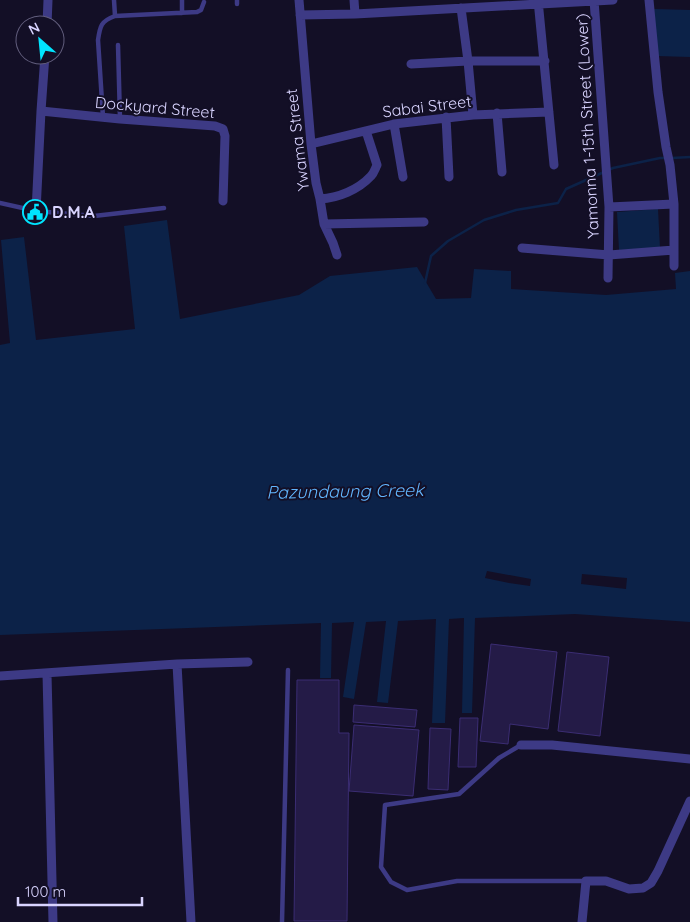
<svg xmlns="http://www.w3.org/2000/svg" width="690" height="922" font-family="Quicksand,sans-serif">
  <rect width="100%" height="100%" fill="#130f26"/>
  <path fill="#0c2248" d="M654,9L690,10V57L657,56Z
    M658,209L660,248L619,250L617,212Z
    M167,220L180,319L299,295L330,276L417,267L436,299L471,298L474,269L511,271V289L606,295L676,289L675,273L690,271V622L575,614L475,618L472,713H462L464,618L449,619L445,723H432L436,619L398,621L388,703L377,702L386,621L366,622L354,699L343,697L354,622L332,623L331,678H320L321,623L0,635V345L10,343L1,240L24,237L36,340L135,329L124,226Z"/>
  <path fill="#130f26" d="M487,571L531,579L530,586L509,583L485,578Z
    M582,574L627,578L626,589L581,584Z"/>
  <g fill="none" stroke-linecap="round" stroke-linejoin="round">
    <path stroke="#0c2248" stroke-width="2.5" d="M672,158L690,157
      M425,283L431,256L448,241L484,220L516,210L558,203L566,189L613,168L660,158H666"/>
  </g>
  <path fill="#241b47" stroke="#3b2d73" d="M491,644L557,652L548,729L510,724L508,744L480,741Z
    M567,652L609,657L600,736L558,731Z
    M297,680H339V733H349L347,921H294Z
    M354,705L417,710L415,727L353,722Z
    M460,718H478L476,767H458Z
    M354,725L419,730L413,796L349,791Z
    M430,728L451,729L448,790L428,789Z"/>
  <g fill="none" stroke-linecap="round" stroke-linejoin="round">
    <path stroke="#3d3a85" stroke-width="4.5" d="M114,0L115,16
      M182,0V13
      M237,0V4
      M118,45L120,119
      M103,117L98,40C100,26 101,21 115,16L197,12L201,10L204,2
      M0,203L36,211L94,216L164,208
      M521,745L499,758L459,794L385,805L381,867L391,882L407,890L457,881H586
      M282,922L288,670"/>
    <path stroke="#3d3a85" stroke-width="9" d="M299,0L311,144L316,183L320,199C338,198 358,190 371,176C374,173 375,169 377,165L366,131
      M354,0L355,14
      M538,0L554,165
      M594,0L609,207L608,278
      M649,0L658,92L666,147L670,165L674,204V266
      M461,8L468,61L473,115
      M300,15L355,14L613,0
      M47,25L48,0
      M45,55L41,111L120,119L215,126L223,129L225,136L223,201
      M411,64L468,61H545
      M497,113L502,172
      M446,117L449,177
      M394,124L403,177
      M311,144L394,124L473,115L549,112
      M320,199L324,224L333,243L337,255
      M609,207L674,204
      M36,211L41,111
      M324,224L424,222
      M522,248L609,255L674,250
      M177,664L191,922
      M47,674L53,922
      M0,676L177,664L248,662
      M521,745H552L690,759
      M582,922L586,881H606L629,889L643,888L651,883L658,871L690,801"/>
  </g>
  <defs>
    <symbol id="civic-ring" viewBox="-11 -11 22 22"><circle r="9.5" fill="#130f26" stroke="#00e5ff" stroke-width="1.5"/><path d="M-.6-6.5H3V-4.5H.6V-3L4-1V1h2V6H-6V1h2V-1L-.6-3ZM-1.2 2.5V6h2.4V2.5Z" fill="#00e5ff"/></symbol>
  </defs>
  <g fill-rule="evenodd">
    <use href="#civic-ring" x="21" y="198" width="28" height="28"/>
  </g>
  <g text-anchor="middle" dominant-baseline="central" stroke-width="4" stroke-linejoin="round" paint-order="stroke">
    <g font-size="16" fill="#d9d4ff" stroke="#130f26">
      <text transform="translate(427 106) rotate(-7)">Sabai Street</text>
      <text transform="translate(155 107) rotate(5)">Dockyard Street</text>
      <text transform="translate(587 126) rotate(-93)">Yamonna 1-15th Street (Lower)</text>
      <text transform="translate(297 140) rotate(-97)">Ywama Street</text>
    </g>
    <g font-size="16" font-weight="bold" fill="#d9d4ff" stroke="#130f26" text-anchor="start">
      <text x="52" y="212">D.M.A</text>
    </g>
    <g font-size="18" font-style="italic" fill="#62b6ff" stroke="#130f26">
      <text transform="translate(345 491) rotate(-1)">Pazundaung Creek</text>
    </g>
  </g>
  <g transform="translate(40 40) rotate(333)"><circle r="24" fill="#130f26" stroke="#625e7d"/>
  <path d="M0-4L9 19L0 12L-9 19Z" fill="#00e5ff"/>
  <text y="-8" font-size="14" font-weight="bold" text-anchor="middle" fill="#d9d4ff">N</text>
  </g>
  <path d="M18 897v8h124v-8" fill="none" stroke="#d9d4ff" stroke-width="2.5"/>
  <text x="25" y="897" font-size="15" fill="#d9d4ff" stroke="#130f26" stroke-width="4" paint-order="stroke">100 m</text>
</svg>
